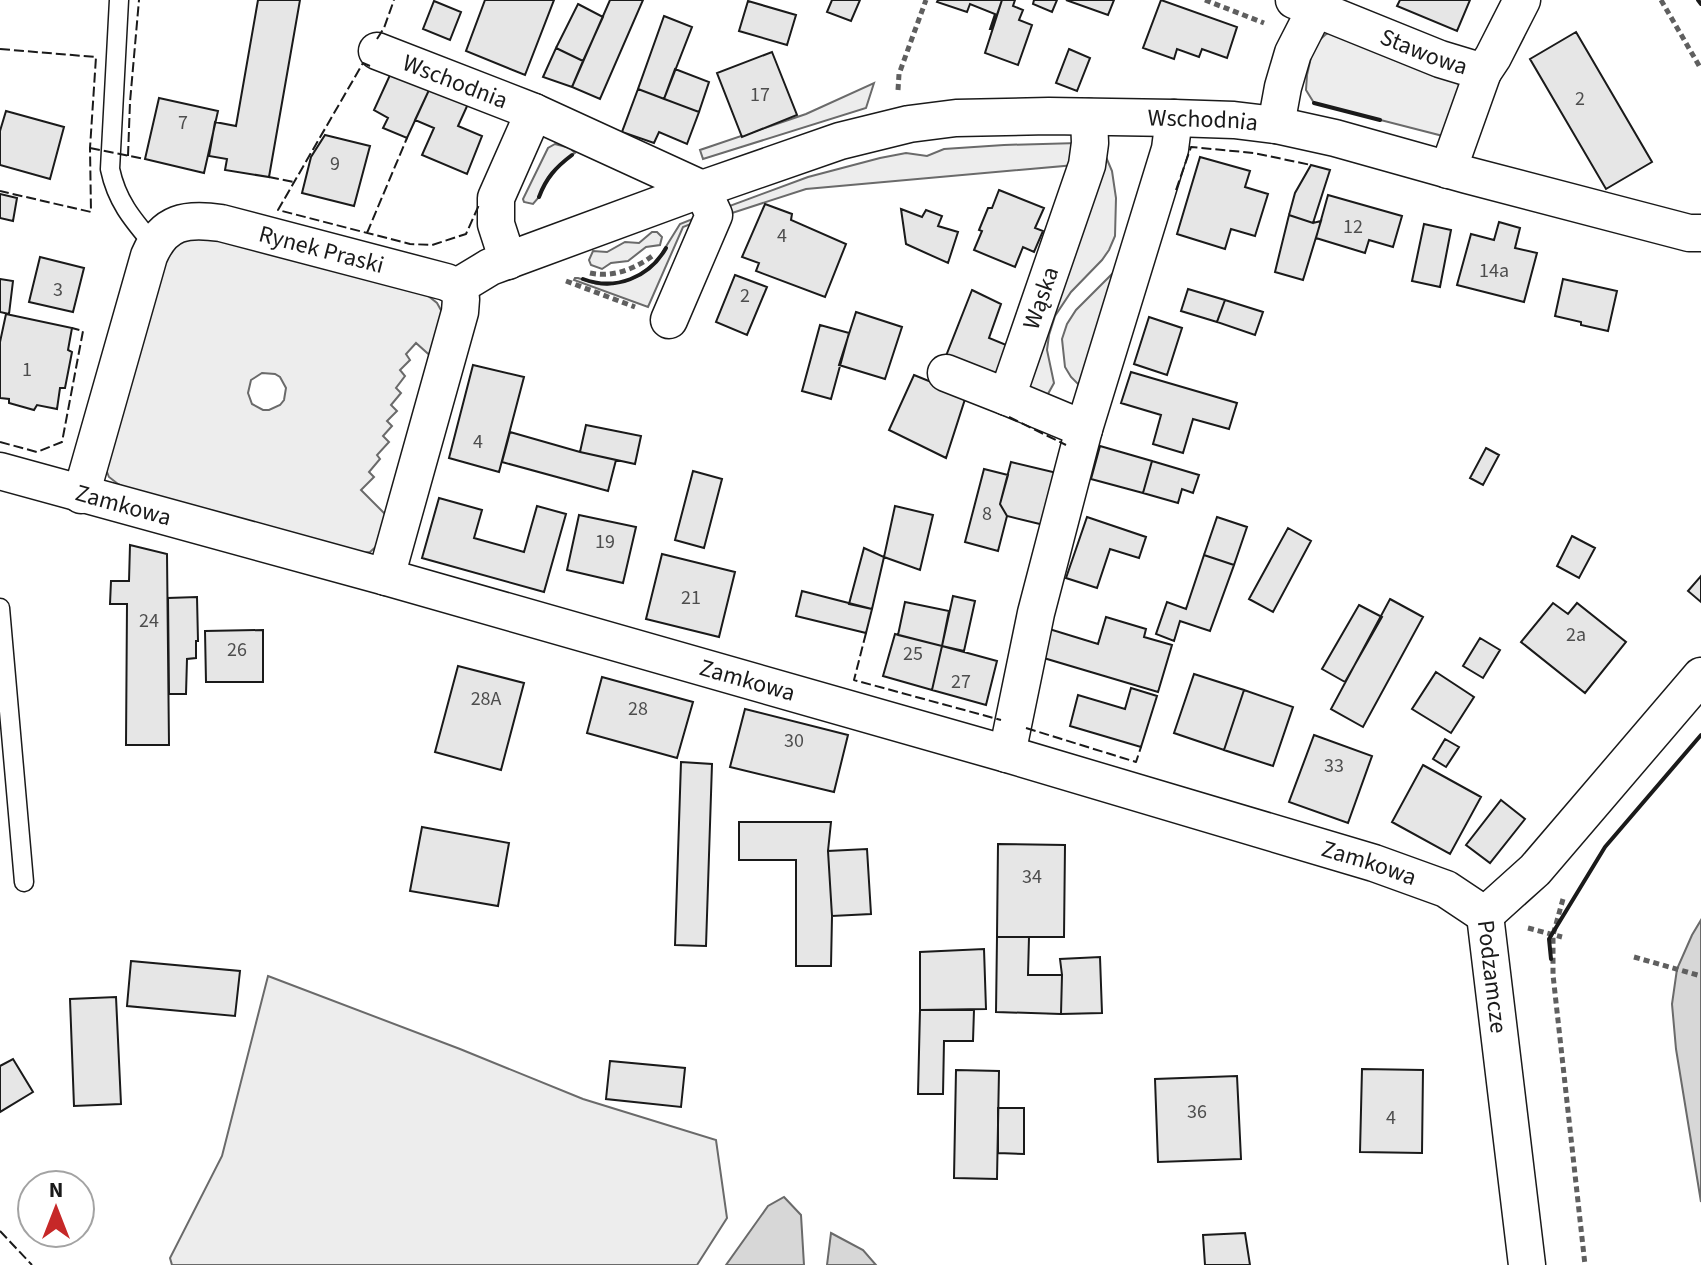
<svg xmlns="http://www.w3.org/2000/svg" width="1701" height="1265" font-family="'Source Sans 3',sans-serif">
  <rect width="100%" height="100%" fill="#fff"/>
  <path fill="#ededed" stroke="#6a6a6a" stroke-width="2" fill-rule="evenodd" d="M1336,28L1457,79L1461,93L1443,136L1314,103L1306,90L1307,75L1311,57L1316,43L1325,35Z
    M874,83L866,108L703,159L700,150L806,114Z
    M1078,143L1075,165L806,189L726,215L724,208L808,177L880,158L906,153L927,156L944,149L1004,145Z
    M555,144L570,148L575,153L559,165L549,176L539,197L533,204L524,202L523,199L548,148Z
    M1106,157L1112,171L1116,198L1115,236L1109,250L1102,260L1071,292L1055,316L1049,335L1047,350L1054,383L1044,401L1030,387L1029,379Z
    M700,216L701,220L683,227L648,307L574,280L575,278H578L597,284L607,285L626,281L636,277L657,261L680,224Z
    M652,232H657L662,237L660,245L646,247L628,261L611,263L602,269L591,265L589,260L593,251L607,252L625,242L639,243Z
    M196,233L427,295L437,303L442,312L435,360L416,343L406,354L410,360L400,370L405,376L396,388L401,393L391,405L397,411L387,421L392,426L383,436L389,442L377,455L380,459L369,472L374,477L361,490L388,517L380,543L370,552L356,554L131,491L118,484L109,477L105,467L161,255ZM262,373L275,374L280,377L286,388L284,400L280,405L269,410H263L252,404L248,393L251,380Z
    M1123,263L1083,389L1071,377L1065,367L1062,339L1067,324L1076,310Z
    M268,976L460,1049L583,1099L716,1140L727,1218L697,1265H172L170,1258L222,1156Z"/>
  <path fill="#d7d7d7" stroke="#6a6a6a" stroke-width="2" d="M1701,920V1202L1676,1049L1672,1004L1677,969L1692,935Z
    M784,1197L801,1215L804,1265H726L768,1206Z
    M831,1233L863,1250L876,1265H827Z"/>
  <path fill="#e6e6e6" stroke="#1a1a1a" stroke-width="2" d="M258,0H300L269,177L225,170L227,159L209,156L215,122L236,126Z
    M485,0H554L525,75L466,51Z
    M610,0H643L600,99L572,87Z
    M832,0H860L851,21L827,12Z
    M938,0H1002L992,29H990L995,14L970,4L967,12L937,2Z
    M1002,0H1015L1013,6L1023,10L1019,20L1032,25L1018,65L985,53Z
    M1034,0H1057L1052,12L1033,4Z
    M1066,0H1114L1108,15Z
    M1161,0L1237,27L1227,58L1202,49L1199,57L1177,49L1174,59L1143,48Z
    M1400,0H1470L1457,31L1397,6Z
    M434,1L461,12L450,40L423,29Z
    M748,1L796,15L787,45L739,31Z
    M578,4L603,17L583,61L556,48Z
    M664,16L692,27L664,99L638,89Z
    M1576,32L1652,162L1606,189L1530,59Z
    M556,48L583,61L572,87L543,77Z
    M1069,49L1090,58L1077,91L1056,83Z
    M772,52L797,115L742,137L717,73Z
    M675,69L709,82L699,112L664,99Z
    M390,75L429,90L407,138L383,128L388,118L374,110Z
    M638,89L699,112L687,144L659,132L654,143L622,132Z
    M429,90L468,104L458,126L482,136L467,174L422,155L434,128L415,120Z
    M159,98L218,111L204,173L145,159Z
    M6,111L64,127L50,179L0,165V131Z
    M325,135L370,146L354,206L302,193L311,157Z
    M1200,157L1250,171L1245,187L1268,194L1255,236L1231,229L1225,249L1177,234Z
    M1311,165L1330,170L1313,223L1289,215L1295,193Z
    M999,190L1044,208L1035,228L1043,231L1034,252L1023,247L1015,267L974,250L982,231L979,230L988,208H992Z
    M0,194L17,198L13,221L0,218Z
    M1328,195L1402,216L1393,247L1369,240L1365,253L1316,238Z
    M765,204L792,214L791,220L846,244L825,297L756,271L759,263L742,257Z
    M901,209L922,217L926,210L942,216L938,226L958,232L948,263L906,244Z
    M1289,215L1313,223L1321,221L1303,280L1275,272Z
    M1499,222L1520,228L1515,248L1537,253L1524,302L1457,285L1471,234L1494,240Z
    M1424,224L1451,230L1440,287L1412,281Z
    M40,257L84,268L73,312L29,302Z
    M735,275L767,287L747,335L716,322Z
    M0,279L13,281L9,314L0,312Z
    M1563,279L1617,291L1608,331L1581,325V322L1555,316Z
    M1188,289L1225,300L1217,322L1181,311Z
    M972,290L1001,304L989,338L1016,349L999,380L946,356Z
    M1225,300L1263,312L1255,335L1217,322Z
    M856,312L902,327L885,379L839,365Z
    M6,314L72,328L68,350L72,352L65,388H60L57,409L37,405L34,410L9,403V399L0,398V342Z
    M1149,317L1182,328L1167,375L1134,364Z
    M820,325L849,333L831,399L802,391Z
    M473,365L524,377L499,472L449,458Z
    M1131,372L1237,403L1229,429L1193,419L1183,453L1153,444L1161,415L1121,403Z
    M914,375L966,396L946,458L889,430Z
    M586,425L641,436L635,464L580,452Z
    M510,432L580,452L616,460L608,491L502,462Z
    M1100,446L1152,461L1143,493L1091,479Z
    M1486,448L1499,455L1483,485L1470,478Z
    M1152,461L1199,475L1193,493L1182,489L1178,503L1143,493Z
    M1011,462L1057,473L1044,525L1007,516L1000,504Z
    M984,469L1008,475L1000,504L1007,516L998,551L965,542Z
    M693,471L722,479L704,548L675,540Z
    M439,498L482,510L474,538L524,552L537,506L566,514L544,592L422,558Z
    M895,506L933,515L920,570L884,557Z
    M579,515L636,527L623,583L567,570Z
    M1087,517L1146,537L1139,558L1110,549L1097,588L1066,578Z
    M1217,517L1247,527L1234,565L1204,555Z
    M1288,528L1311,541L1273,612L1249,599Z
    M1572,536L1595,548L1579,578L1557,566Z
    M130,545L167,554L169,745H126L127,604H110L111,581H129Z
    M864,548L884,557L872,609L849,604Z
    M662,554L735,572L719,637L646,619Z
    M1204,555L1234,565L1210,631L1180,621L1174,641L1156,634L1167,602L1186,609Z
    M1701,576V602L1688,591Z
    M802,591L872,609L866,633L796,616Z
    M953,596L975,601L964,651L942,646Z
    M197,597L198,641H196V658L187,659L186,694H169L168,598Z
    M1390,599L1423,617L1363,727L1331,709Z
    M905,602L949,611L942,646L898,635Z
    M1553,603L1568,614L1577,603L1626,642L1585,693L1521,642Z
    M1359,605L1382,617L1345,682L1322,669Z
    M1106,617L1146,629L1144,637L1172,645L1158,692L1037,656L1046,628L1098,644Z
    M263,630V682H206L205,631Z
    M895,634L942,646L932,690L883,676Z
    M1480,638L1500,650L1483,678L1463,666Z
    M942,646L997,661L986,705L932,690Z
    M458,666L524,683L501,770L435,752Z
    M1436,672L1474,697L1451,733L1412,709Z
    M1194,674L1244,690L1224,750L1174,733Z
    M602,677L693,702L677,758L587,733Z
    M1131,688L1157,696L1141,747L1070,726L1078,695L1125,709Z
    M1244,690L1293,707L1273,766L1224,750Z
    M745,709L848,735L834,792L730,767Z
    M1314,735L1372,756L1348,823L1289,802Z
    M1445,739L1459,747L1446,767L1433,759Z
    M681,762L712,764L706,946L675,945Z
    M1423,765L1481,797L1450,854L1392,822Z
    M1501,800L1525,819L1490,863L1466,845Z
    M739,822H831L828,851L832,916L831,966H796V860H739Z
    M422,827L509,843L498,906L410,891Z
    M998,844L1065,845L1064,937H997Z
    M867,849L871,914L832,916L828,851Z
    M997,937H1029L1028,975H1062L1061,1014L996,1012Z
    M984,949L986,1009L920,1010V952Z
    M1100,957L1102,1013L1061,1014L1062,975L1060,959Z
    M131,961L240,971L235,1016L127,1006Z
    M116,997L121,1104L74,1106L70,999Z
    M920,1010H974L973,1041H944L943,1094H918Z
    M13,1059L33,1092L0,1112V1066Z
    M610,1061L685,1068L681,1107L606,1099Z
    M1362,1069L1423,1070L1422,1153L1360,1152Z
    M956,1070L999,1071L997,1179L954,1178Z
    M1237,1076L1241,1159L1158,1162L1155,1079Z
    M998,1108H1024V1154L998,1153Z
    M1245,1233L1250,1265H1205L1203,1235Z"/>
  <g fill="none" stroke-linecap="round" stroke-linejoin="round">
    <defs>
      <path id="lane" d="M119,0L110,169C117,202 133,220 154,245
        M0,608L24,882"/>
      <g id="street">
        <path id="s1" d="M1294,0L1440,59L1483,72L1448,170"/>
        <path id="s2" d="M377,51L534,112L702,189L714,215L669,320"/>
        <path d="M1483,72L1493,57L1522,0"/>
        <path d="M1089,117L1090,143L1087,165L1007,397L1084,429L1170,149L1174,118"/>
        <path d="M1276,125L1283,87L1293,53L1316,8"/>
        <path d="M508,261L496,224V198L534,112"/>
        <path id="s3" d="M457,287L490,267L702,189L840,141L909,124L956,118L1049,116L1174,118L1234,120L1276,125L1335,138L1467,175L1689,233H1701"/>
        <path d="M946,373L1007,397"/>
        <path id="s4" d="M0,471L386,577L1007,754L1374,863L1446,889L1485,915"/>
        <path id="s5" d="M81,495L149,256C164,221 186,218 221,223L446,282L457,287L461,299L460,312L386,577"/>
        <path d="M1007,754L1036,613L1084,429"/>
        <path id="s6" d="M1485,915L1527,1265"/>
        <path d="M1485,915L1535,870L1701,676"/>
      </g>
    </defs>
    <use href="#lane" stroke="#1a1a1a" stroke-width="21"/>
    <use href="#street" stroke="#1a1a1a" stroke-width="39"/>
    <path stroke="#5f5f5f" stroke-width="5" stroke-dasharray="6 4" stroke-linecap="butt" d="M1205,0L1264,23
      M1661,0L1701,69
      M898,90L899,74L926,0
      M590,273C614,278 637,268 655,254
      M566,281L635,307
      M1563,899L1553,935V975L1585,1265
      M1528,928L1562,937
      M1634,957L1701,976"/>
    <use href="#lane" stroke="#fff" stroke-width="18"/>
    <use href="#street" stroke="#fff" stroke-width="36"/>
    <path stroke="#1a1a1a" stroke-width="2" stroke-dasharray="10 4" stroke-linecap="butt" d="M377,39L384,28L394,0
      M0,49L96,57L90,148L91,212L0,191
      M370,66L363,63L278,210L410,244L432,245L466,234L479,205
      M90,148L145,159
      M128,156L130,102L139,0
      M269,177L294,182
      M1176,190L1191,147L1254,153L1311,165
      M367,233L407,138
      M1009,417L1066,445
      M0,442L37,452L62,442L83,331L72,328
      M866,633L854,680L1001,720
      M1026,728L1136,762L1141,747
      M0,1231L32,1265"/>
    <path stroke="#1a1a1a" stroke-width="4" d="M1698,0L1701,4
      M1314,103L1380,120
      M539,197C546,178 556,167 572,155
      M583,279C615,291 649,278 666,248
      M1551,959L1549,939L1605,847L1701,735"/>
  </g>
  <g text-anchor="middle" dominant-baseline="central" stroke-width="6" stroke-linejoin="round" paint-order="stroke">
    <g font-size="20" fill="#4d4d4d">
      <text x="760" y="95">17</text>
      <text x="1580" y="99">2</text>
      <text x="183" y="123">7</text>
      <text x="335" y="164">9</text>
      <text x="1353" y="227">12</text>
      <text x="782" y="236">4</text>
      <text x="1494" y="271">14a</text>
      <text x="58" y="290">3</text>
      <text x="745" y="296">2</text>
      <text x="27" y="370">1</text>
      <text x="478" y="442">4</text>
      <text x="987" y="514">8</text>
      <text x="605" y="542">19</text>
      <text x="691" y="598">21</text>
      <text x="149" y="621">24</text>
      <text x="1576" y="635">2a</text>
      <text x="237" y="650">26</text>
      <text x="913" y="654">25</text>
      <text x="961" y="682">27</text>
      <text x="486" y="699">28A</text>
      <text x="638" y="709">28</text>
      <text x="794" y="741">30</text>
      <text x="1334" y="766">33</text>
      <text x="1032" y="877">34</text>
      <text x="1197" y="1112">36</text>
      <text x="1391" y="1118">4</text>
    </g>
    <g font-size="24" fill="#1a1a1a" stroke="#fff">
      <text stroke="none"><textPath href="#s1" startOffset="140">Stawowa</textPath></text>
      <text stroke="none"><textPath href="#s2" startOffset="84">Wschodnia</textPath></text>
      <text stroke="none"><textPath href="#s3" startOffset="776">Wschodnia</textPath></text>
      <text stroke="none"><textPath href="#s5" startOffset="440">Rynek Praski</textPath></text>
      <text transform="translate(1041 298) rotate(-71)">Wąska</text>
      <text stroke="none"><textPath href="#s4" startOffset="128">Zamkowa</textPath></text>
      <text stroke="none"><textPath href="#s4" startOffset="776">Zamkowa</textPath></text>
      <text stroke="none"><textPath href="#s4" startOffset="1424">Zamkowa</textPath></text>
      <text stroke="none"><textPath href="#s6" startOffset="62">Podzamcze</textPath></text>
    </g>
  </g>
  <g transform="translate(56 1209)"><circle r="38" fill="#ffffff" stroke="#a3a3a3" stroke-width="2"/>
  <path d="M0-6L14 30L0 20L-14 30Z" fill="#c62828"/>
  <text y="-12" font-size="22" font-weight="bold" text-anchor="middle" fill="#1a1a1a">N</text>
  </g>
</svg>
